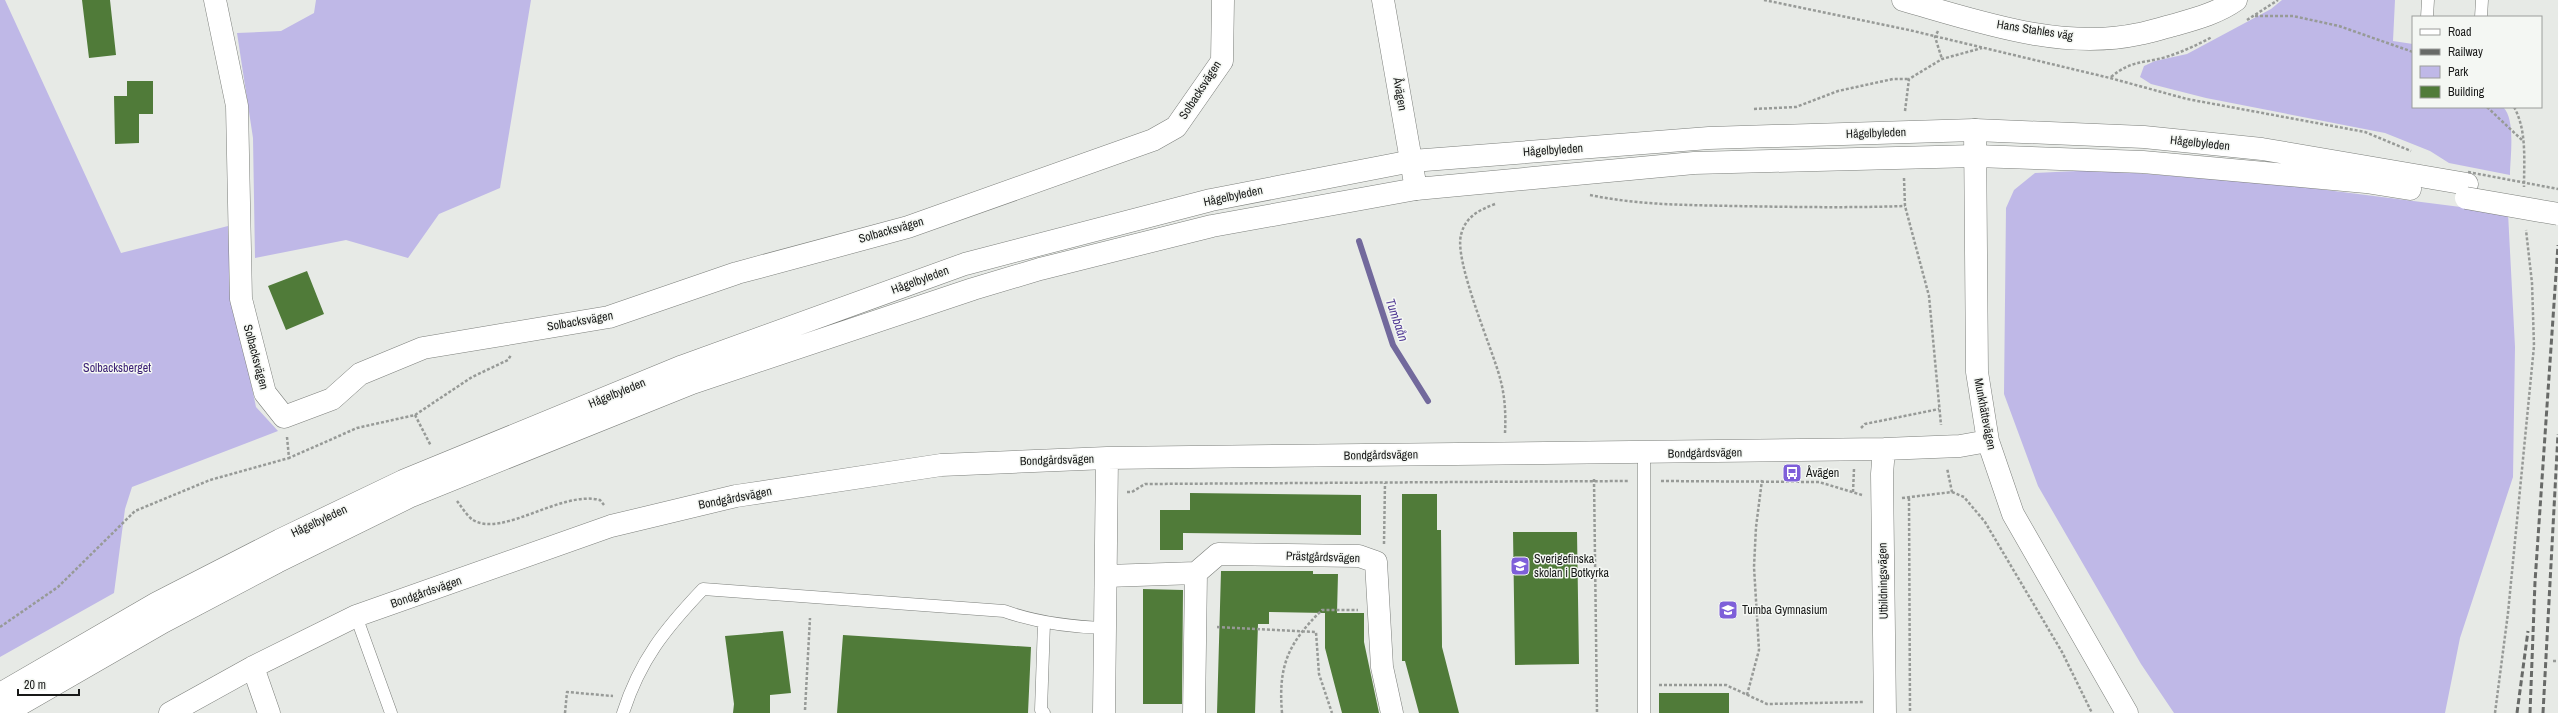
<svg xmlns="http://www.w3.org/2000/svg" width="2558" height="713" font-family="'Archivo Narrow',sans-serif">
  <rect width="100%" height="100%" fill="#e7eae6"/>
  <path fill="#bfb8e7" d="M0,0H5L121,253L232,225V293L256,407L278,431L132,487L125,509L114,593L0,657Z
    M316,0H531L500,188L439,214L408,258L346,240L255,258L253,138L237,33L281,31L314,13Z
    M2282,0H2395L2393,41L2413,44V107H2503C2516,119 2510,158 2510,175L2449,163L2430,151L2385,133L2206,98L2151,84L2140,77L2144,66L2155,61L2187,54L2271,9Z
    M2097,170L2287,185L2508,213L2515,347L2513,477L2460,638L2445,713H2174L2141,664L2038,486L2004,394L2006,208L2014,190L2035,173Z"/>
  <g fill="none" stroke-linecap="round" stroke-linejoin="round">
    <path stroke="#72699c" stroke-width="6" d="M1359,241L1393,345L1428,401"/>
  </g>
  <path fill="#507b39" d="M82,0H110L116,55L89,58Z
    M127,81H153V114H139V143L115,144L114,96H127Z
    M307,271L324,314L286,330L268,286Z
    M1190,493L1361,495V535L1183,533V550H1160V510H1190Z
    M1402,494H1437V530H1441L1442,647L1459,713H1419L1405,661H1402Z
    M1513,532H1577L1579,664L1515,665Z
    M1221,571H1313V574H1338L1337,613H1364V642L1379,713H1342L1325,648V613L1269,612V624H1258L1255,713H1217Z
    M1143,589L1183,590L1182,704H1143Z
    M783,631L791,693L770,695V713H733L734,704L725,636Z
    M843,635L1031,647L1028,713H837Z
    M1659,693H1729V713H1659Z"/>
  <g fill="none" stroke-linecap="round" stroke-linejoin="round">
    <defs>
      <path id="service" d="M2427,17L2428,0
        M2481,17L2482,0
        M1644,454V713
        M356,616L391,713
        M623,713C640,660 665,629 703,589L1004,611C1038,623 1070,627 1106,628
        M1044,713L1041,710L1044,623"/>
      <path id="minor" d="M215,0L237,106L241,299L265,393L284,417L332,399L360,374L423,348L609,317L737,273L908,227L1153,140L1176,127L1222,61L1223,0
        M1383,0L1416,189
        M1903,0C1977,21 2061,51 2139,34C2150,32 2162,28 2174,25C2195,19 2218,13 2236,0
        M1975,130L1977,372L1988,441L2013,514L2127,713
        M1884,449L1882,474L1885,713
        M1107,576L1196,573L1218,554L1359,556L1376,562L1382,667L1392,713
        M253,667L269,713
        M170,713L253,667L356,616L611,526L736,496L941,465L1107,458L1884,449L1960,446L1988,441
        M1104,713L1107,458
        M1194,713L1196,573"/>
      <path id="secondary" d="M0,694L157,603L280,540L403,481L683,366L965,264L1211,200L1412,161L1709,138L1975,130L2144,137L2262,149L2467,184
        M5,713L163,622L277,562L411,496L692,383L973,289L1040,269L1212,226L1416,189L1694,163L1975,156L2143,162L2366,182L2410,189"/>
    </defs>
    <use href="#service" stroke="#7c7f7b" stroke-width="13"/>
    <use href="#minor" stroke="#7c7f7b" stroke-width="23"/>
    <use href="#secondary" stroke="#7c7f7b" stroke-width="23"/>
    <path stroke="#979a97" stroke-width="2.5" stroke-dasharray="3 2" stroke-linecap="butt" d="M1764,0L1909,30L2110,78L2187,99L2365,132L2411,151
      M2255,16H2293L2339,26L2413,52
      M2247,20L2278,0
      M1938,31L1935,37L1942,59
      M2111,77C2132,60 2141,64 2166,57C2182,52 2197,45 2212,37
      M2487,107L2523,141
      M2514,107C2527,130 2524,161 2524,187
      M1754,109L1796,107L1838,91L1893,79H1909
      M1905,111L1909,79L1942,59L1982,48
      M1904,178L1905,206L1929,296L1941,425
      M1590,195C1638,205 1686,205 1735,206C1792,207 1848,208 1905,206
      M1495,204C1479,210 1465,217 1461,235C1454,261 1492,348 1500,378C1505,396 1506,415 1505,433
      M415,415L431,446
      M1861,428L1865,424L1939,409
      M287,437L289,458L357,428L415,415L472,377L508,360L511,355
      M1594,479L1597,713
      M1661,481L1819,482L1862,495
      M1127,492H1132L1145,484L1628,481
      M1853,492L1854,469
      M1952,492L1964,497L1985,522L2062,652L2092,713
      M1902,498L1952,492L1947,468
      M1909,498L1910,713
      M457,501C461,506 467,516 473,520C503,538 561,490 600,500L604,505
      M1384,544L1385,483
      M0,627L58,587L135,511L210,480L289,458
      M1217,627L1316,632L1319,674L1332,713
      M2553,661H2558
      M1659,685H1726L1767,704L1864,702
      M1747,695L1759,650L1754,567L1756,527L1762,480
      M805,710L810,618
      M565,713L567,692L613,696
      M1282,713C1278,666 1288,643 1322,610H1358
      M2495,713L2508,613L2534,346L2532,283L2526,230"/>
    <use href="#service" stroke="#fff" stroke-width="12"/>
    <use href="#minor" stroke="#fff" stroke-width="22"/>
    <use href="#secondary" stroke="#fff" stroke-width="22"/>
    <path stroke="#686a68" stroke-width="3" stroke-dasharray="6 3" stroke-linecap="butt" d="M2517,713L2528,631
      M2530,713L2535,582L2558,245
      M2543,713L2558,434"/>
    <defs>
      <path id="secondary-bridge" d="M2466,198L2558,214"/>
    </defs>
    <use href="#secondary-bridge" stroke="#7c7f7b" stroke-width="23" stroke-linecap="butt"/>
    <path stroke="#979a97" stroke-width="2.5" stroke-dasharray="3 2" stroke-linecap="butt" d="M2468,172L2558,189"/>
    <use href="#secondary-bridge" stroke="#fff" stroke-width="22"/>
  </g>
  <defs>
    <symbol id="bus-square" viewBox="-11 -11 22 22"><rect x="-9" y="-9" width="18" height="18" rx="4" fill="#7e5fd9" stroke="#f4f7f3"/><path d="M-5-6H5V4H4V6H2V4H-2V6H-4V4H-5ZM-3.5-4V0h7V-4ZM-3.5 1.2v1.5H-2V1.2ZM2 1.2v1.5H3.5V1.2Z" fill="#fff"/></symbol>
    <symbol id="school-square" viewBox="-11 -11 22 22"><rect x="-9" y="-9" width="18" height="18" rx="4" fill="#7e5fd9" stroke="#f4f7f3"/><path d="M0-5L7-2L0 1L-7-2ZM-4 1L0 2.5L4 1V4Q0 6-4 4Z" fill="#fff"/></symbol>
  </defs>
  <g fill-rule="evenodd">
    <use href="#bus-square" x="1781" y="462" width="22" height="22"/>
    <use href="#school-square" x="1509" y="555" width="22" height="22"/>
    <use href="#school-square" x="1717" y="599" width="22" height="22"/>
  </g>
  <g text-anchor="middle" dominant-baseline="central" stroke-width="3" stroke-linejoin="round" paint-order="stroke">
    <g font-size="12" fill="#181918" stroke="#f4f7f3">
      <text transform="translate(2035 30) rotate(9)">Hans Stahles väg</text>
      <text transform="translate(1200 90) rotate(-57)">Solbacksvägen</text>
      <text transform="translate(1400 94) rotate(80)">Åvägen</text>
      <text transform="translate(1876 133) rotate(-2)">Hågelbyleden</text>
      <text transform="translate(2200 143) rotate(6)">Hågelbyleden</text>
      <text transform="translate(1553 150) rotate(-4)">Hågelbyleden</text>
      <text transform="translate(1233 196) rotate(-12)">Hågelbyleden</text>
      <text transform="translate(891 230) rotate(-16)">Solbacksvägen</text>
      <text transform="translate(920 280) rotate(-20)">Hågelbyleden</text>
      <text transform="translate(580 321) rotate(-10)">Solbacksvägen</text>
      <text transform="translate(256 357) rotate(75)">Solbacksvägen</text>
      <text transform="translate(617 393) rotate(-22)">Hågelbyleden</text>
      <text transform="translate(1985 414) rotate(79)">Munkhättevägen</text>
      <text transform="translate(1705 453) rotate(-1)">Bondgårdsvägen</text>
      <text transform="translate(1381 455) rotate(-1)">Bondgårdsvägen</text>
      <text transform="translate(1057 460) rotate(-2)">Bondgårdsvägen</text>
      <text transform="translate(735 498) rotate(-11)">Bondgårdsvägen</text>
      <text transform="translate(319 521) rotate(-25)">Hågelbyleden</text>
      <text transform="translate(1323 557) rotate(2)">Prästgårdsvägen</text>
      <text transform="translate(1883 581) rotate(-91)">Utbildningsvägen</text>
      <text transform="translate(426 592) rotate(-19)">Bondgårdsvägen</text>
    </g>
    <g font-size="12" fill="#3a1e74" stroke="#f4f7f3">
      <text x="117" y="368">Solbacksberget</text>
    </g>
    <g font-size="12" fill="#181918" stroke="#f4f7f3" text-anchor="start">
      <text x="1806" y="473">Åvägen</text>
      <text x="1534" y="559">Sverigefinska<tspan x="1534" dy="14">skolan i Botkyrka</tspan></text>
      <text x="1742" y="610">Tumba Gymnasium</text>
    </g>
    <g font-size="13" font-style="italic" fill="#574098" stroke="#f4f7f3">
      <text transform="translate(1397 320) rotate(71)">Tumbaån</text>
    </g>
  </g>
  <rect x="2412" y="16" width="130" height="92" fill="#f4f7f3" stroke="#9c9e9b"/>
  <rect x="2420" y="29" width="20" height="6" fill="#ffffff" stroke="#9c9e9b"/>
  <text x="2448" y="36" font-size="12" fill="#181918">Road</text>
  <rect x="2420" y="49" width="20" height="6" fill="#686a68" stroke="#9c9e9b"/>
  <text x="2448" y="56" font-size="12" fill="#181918">Railway</text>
  <rect x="2420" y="66" width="20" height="12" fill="#bfb8e7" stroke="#9c9e9b"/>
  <text x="2448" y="76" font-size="12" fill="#181918">Park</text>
  <rect x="2420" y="86" width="20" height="12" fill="#507b39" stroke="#9c9e9b"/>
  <text x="2448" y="96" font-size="12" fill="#181918">Building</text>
  <path d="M18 689v6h61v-6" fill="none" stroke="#181918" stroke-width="2"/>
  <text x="24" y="689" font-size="12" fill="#181918" stroke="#f4f7f3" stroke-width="3" paint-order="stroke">20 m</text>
</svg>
